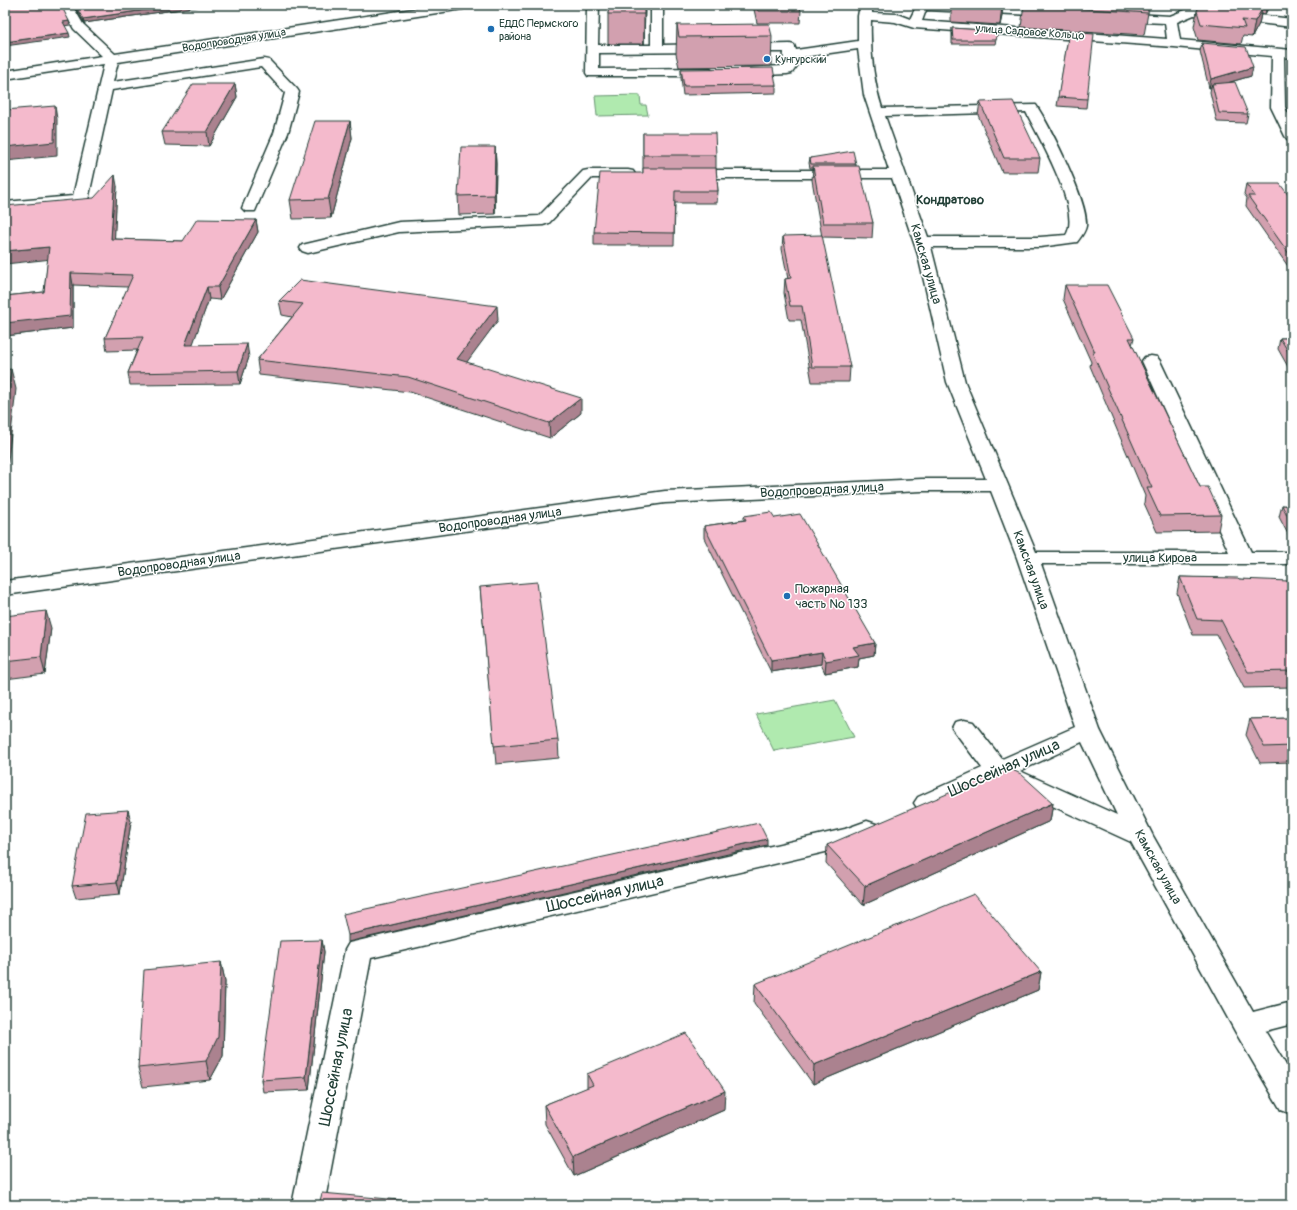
<svg xmlns="http://www.w3.org/2000/svg" width="1297" height="1210" font-family="Pangolin,sans-serif">
  <rect width="100%" height="100%" fill="#fff"/>
  <filter id="ink" filterUnits="userSpaceOnUse"><feTurbulence type="fractalNoise" baseFrequency=".025" numOctaves="2"/><feDisplacementMap in="SourceGraphic" scale="8" xChannelSelector="R" yChannelSelector="G"/><feConvolveMatrix kernelMatrix="1 2 1 2 8 2 1 2 1" color-interpolation-filters="sRGB"/></filter>
  <g filter="url(#ink)">
    <path fill="#b0eaaf" stroke="#689472" d="M640,95L641,105H646L648,115L597,116L595,96Z
      M835,700L854,737L774,751L756,714Z"/>
    <g fill="none" stroke-linecap="round" stroke-linejoin="round">
      <defs>
        <path id="minor" d="M60,5H72L83,24L115,54L439,5H469L463,9L118,62L113,82L264,59L269,60L297,89L299,92L288,133L255,211H245L242,208L274,133L285,93L261,67L112,90L88,200L85,203L5,212V202L73,196L104,64L5,79V71L102,56L74,29Z
          M587,5H599L598,45H651V5H663V45L706,44L712,48L706,52L599,53V69L710,68L717,72L710,76H588L586,73Z
          M860,5H872V13L897,14L910,19L917,5H971L1053,9L1057,10L1059,13L1057,16L926,10L922,21L1167,39L1165,23L1118,21L1112,17L1118,13L1170,16L1193,7L1292,19V27L1194,15L1177,22L1180,40L1292,50V58L1284,57L1285,107L1292,122V140L1287,139L1285,136L1271,107L1272,56L1174,47L914,28L895,22L871,20C870,49 873,80 882,108L1036,105C1050,126 1089,203 1086,226C1085,232 1080,238 1077,242L1040,247H931L965,382L1036,552H1229L1142,361L1145,357L1151,356L1157,357L1160,361L1251,552H1292V564H1041L1100,730L1153,836L1253,1012L1292,1002V1024L1265,1031L1292,1075V1114L1281,1110L1236,1033L1131,842L998,781L927,812L918,809L914,803L918,797L982,768L952,728L955,722L964,720L973,722L1002,759L1075,727L1017,558L991,491H922L665,503L5,595V581L665,491L922,479H986L947,382L918,255L892,178H687L682,177L680,174L682,171L687,170H889L864,95L858,49L796,58L797,66L792,73L787,74L744,76L737,72L744,68L783,66L784,52H742L738,51L736,48L738,45L790,44L794,45L796,50L858,41V16ZM1026,112C1038,136 1082,211 1066,235L1040,237H928L885,116ZM1082,742L1117,815L1020,771Z
          M588,170H628L633,171L635,174L633,177L628,178H592L549,223L543,225L399,232L308,253L302,251L300,248L302,245L399,222L539,216L583,171Z
          M867,821L876,824L880,830L876,836L851,846L371,958L324,1205H292L345,950L349,943L845,829Z"/>
      </defs>
      <use href="#minor" stroke="#1f3d34" stroke-width="3"/>
      <use href="#minor" fill="#fff" fill-rule="evenodd"/>
    </g>
    <path fill="#d2a0af" stroke="#1f3d34" d="M74,5H209L84,23Z
      M609,5H645L644,44H608V14Z
      M753,5H799L801,11L800,23H757Z
      M951,5H1004H1003L1002,16L1000,25L951,22Z
      M1024,5H1148V13L1144,35L1021,27Z
      M1183,5H1270L1265,14H1261L1259,24L1252,37L1243,36L1241,44L1198,40L1194,27L1197,11L1199,7Z
      M677,25L772,36L771,66L679,67L676,54Z
      M952,28L998,31L995,44H952Z
      M1069,32L1087,99L1086,108L1057,106Z
      M1202,43L1251,76L1227,83L1248,114L1246,123L1217,122L1210,92L1211,87L1209,88L1200,51Z
      M681,69L776,85V93L683,95L681,78Z
      M235,84L237,97L209,146L165,145L162,132Z
      M980,102L1040,158L1038,172H1002L978,115Z
      M350,121L352,138L331,218L293,219L290,200Z
      M643,133L716,155V168L718,191L717,203H675L674,245H594V232L643,173Z
      M495,147L496,164L495,214L459,215L458,196Z
      M810,158L856,164V166L873,223L872,238L822,237L812,180L813,168H810L809,163Z
      M1246,184L1292,200V272L1246,206L1247,198L1244,194Z
      M117,186L114,239L183,241L256,220L258,232L220,300L209,299L192,345L249,357L240,384L130,385L128,373L137,350L107,351L105,338L128,287L73,285V328L5,336V296L44,292L48,259L94,198Z
      M783,236L850,367L849,382H812L801,320H789L784,293L785,279H788L782,249Z
      M1065,285L1134,338L1132,345L1200,487L1221,515L1218,531L1157,532L1144,503L1145,496L1090,366L1091,362L1063,299Z
      M279,301L498,320L466,362L581,413L550,438L410,392L259,375L257,360L292,317L282,315Z
      M1280,338H1292V374L1278,349Z
      M1282,505L1292,506V542L1279,517Z
      M744,516L775,518L875,643L874,655L859,658L858,667L825,673L821,664L771,672L704,538V526L744,520Z
      M1180,577L1239,579L1292,587V687L1244,688L1217,635H1193L1177,593Z
      M480,587L558,740L559,758L496,764Z
      M5,616L51,628L45,674L5,679Z
      M1292,718V762L1260,763L1246,735L1250,719Z
      M1053,803L1050,821L863,905L826,863L827,845Z
      M128,810L131,822L120,894L76,898L72,886Z
      M322,940L324,952L309,1090L263,1092L261,1080Z
      M221,962L225,981L223,1056L210,1080L143,1087L138,1068Z
      M1041,972L1038,990L813,1084L754,1003L755,984Z
      M587,1074L724,1110L574,1176L545,1124L544,1105L587,1088Z"/>
    <path fill="#ab828f" stroke="#1f3d34" d="M180,5H209L84,23L83,19Z
      M644,5H645L644,44Z
      M1002,5H1003L1002,16L1000,25Z
      M1267,5H1270L1265,14Z
      M1262,9L1259,24L1252,37L1255,21Z
      M69,21L70,25L64,26L63,22Z
      M69,33L70,37L5,46V42Z
      M1253,67L1251,76L1213,87L1212,84L1211,87L1209,88L1211,79Z
      M235,84L237,97L209,146L207,132Z
      M55,106L57,119V156L5,161V147Z
      M350,121L352,138L331,218L328,199Z
      M495,147L496,164L495,214L494,195Z
      M115,175L117,186L114,250L111,239Z
      M256,220L258,232L220,300L218,287Z
      M49,247L52,259L5,264V251Z
      M71,273L73,285V328L5,336V323Z
      M207,287L209,299L188,358L185,345Z
      M497,306L498,320L458,374L457,359Z
      M247,344L249,357L240,384L238,371Z
      M11,369L16,389L5,488V421Z
      M581,398V413L550,438L549,423Z
      M46,611L51,628L45,674L41,657Z
      M875,643L874,655L859,658L858,667L825,673L826,661L853,647Z
      M822,652L821,664L771,672V660Z
      M1053,803L1050,821L863,905L865,886Z
      M128,810L131,822L120,894L117,882Z
      M767,839V845L348,942V935Z
      M322,940L324,952L309,1090L306,1077Z
      M221,962L225,981L223,1056L210,1080L206,1061Z
      M1041,972L1038,990L813,1084L814,1065Z
      M725,1091L724,1110L574,1176L573,1157Z"/>
    <path fill="#f4bacc" stroke="#1f3d34" d="M5,5H61L69,21L63,22L69,33L5,42Z
      M75,5H180L83,19Z
      M609,5H644V14H608Z
      M756,5H799L801,11H758Z
      M1029,5H1148V13Z
      M1200,5H1230L1262,9L1255,21L1242,20L1245,28L1201,24L1197,11Z
      M769,24L772,36L679,37L677,25Z
      M952,28L998,31L996,40H953Z
      M1069,32L1094,34L1087,99L1058,97Z
      M1202,43L1246,47L1253,67L1211,79Z
      M773,68L776,85L684,86L681,69Z
      M1235,82L1248,114L1219,113L1212,84Z
      M193,84H235L207,132H162Z
      M1013,101L1040,158H1004L980,102Z
      M55,106L54,142L5,147V110Z
      M315,121H350L328,199L290,200Z
      M643,133H715L716,155H643Z
      M461,147H495L494,195L458,196Z
      M853,151L856,164H811L810,158Z
      M813,166H859L873,223H823Z
      M643,168H716L718,191H675L674,233L594,232L600,173H643Z
      M115,175L111,239L183,241L197,219L256,220L218,287H207L185,345L247,344L238,371L128,373L143,337L105,338L133,275L71,273L70,316L5,323V296L44,292L49,247L5,251V206L94,198Z
      M1246,184H1280L1292,200V258L1248,196H1255Z
      M822,235L850,367H812L802,306H790L785,279L791,278L783,236Z
      M300,280L497,306L457,359L581,398L549,423L408,377L257,360L303,304L279,301Z
      M1065,285H1107L1134,338H1129L1200,487H1208L1221,515L1160,516L1147,488H1152L1092,352H1095Z
      M1280,338H1292V358Z
      M11,369L5,421V370Z
      M1282,505L1292,506V525Z
      M771,512L775,518L800,514L875,643L853,647L859,655L826,661L822,652L771,660L704,526L746,520L744,516Z
      M1180,577L1238,578L1239,579L1289,581L1292,587V611H1288L1292,617V671L1248,672L1221,620L1197,619Z
      M537,582L558,740L494,746L480,587Z
      M46,611L41,657L5,661V616Z
      M1292,718V746L1264,747L1250,719Z
      M1008,768L1021,774L1053,803L865,886L827,845Z
      M128,810L117,882L72,886L86,813Z
      M759,823L767,839L348,935L343,914Z
      M974,894L1041,972L814,1065L755,984Z
      M322,940L306,1077L261,1080L280,941Z
      M221,962L218,1037L206,1061L138,1068L144,970Z
      M686,1033L725,1091L573,1157L544,1105L593,1085L587,1074Z
      M322,1193L455,1205H319Z"/>
  </g>
  <g fill="#1f6fb2" stroke="#fff" stroke-width="1.5">
    <circle cx="491" cy="29" r="4"/>
    <circle cx="767" cy="59" r="4"/>
    <circle cx="787" cy="596" r="4"/>
  </g>
  <g text-anchor="middle" dominant-baseline="central" stroke-width="3" stroke-linejoin="round" paint-order="stroke">
    <g font-size="11" fill="#1f3d34" stroke="#fff" text-anchor="start">
      <text x="499" y="23">ЕДДС Пермского<tspan x="499" dy="13">района</tspan></text>
      <text x="775" y="59">Кунгурский</text>
    </g>
    <g font-size="11" fill="#1f3d34" stroke="#fff">
      <text transform="translate(1030 32) rotate(4)">улица Садовое Кольцо</text>
      <text transform="translate(234 40) rotate(-9)">Водопроводная улица</text>
    </g>
    <g font-size="13" font-weight="bold" fill="#1f3d34" stroke="#fff">
      <text x="950" y="200">Кондратово</text>
    </g>
    <g font-size="13" fill="#1f3d34" stroke="#fff">
      <text transform="translate(926 264) rotate(74)">Камская улица</text>
      <text transform="translate(822 490) rotate(-3)">Водопроводная улица</text>
      <text transform="translate(500 520) rotate(-8)">Водопроводная улица</text>
      <text x="1160" y="558">улица Кирова</text>
      <text transform="translate(179 564) rotate(-8)">Водопроводная улица</text>
      <text transform="translate(1031 570) rotate(70)">Камская улица</text>
      <text transform="translate(1158 867) rotate(61)">Камская улица</text>
    </g>
    <g font-size="13" fill="#1f3d34" stroke="#fff" text-anchor="start">
      <text x="795" y="589">Пожарная<tspan x="795" dy="15">часть № 133</tspan></text>
    </g>
    <g font-size="16" fill="#1f3d34" stroke="#fff">
      <text transform="translate(1004 768) rotate(-24)">Шоссейная улица</text>
      <text transform="translate(605 894) rotate(-13)">Шоссейная улица</text>
      <text transform="translate(336 1067) rotate(-79)">Шоссейная улица</text>
    </g>
  </g>
  <rect width="1297" height="1210" fill="none" stroke="#fff" stroke-width="20"/>
  <rect x="10" y="10" width="1277" height="1190" fill="none" stroke="#1f3d34" stroke-width="1.5" filter="url(#ink)"/>
</svg>
